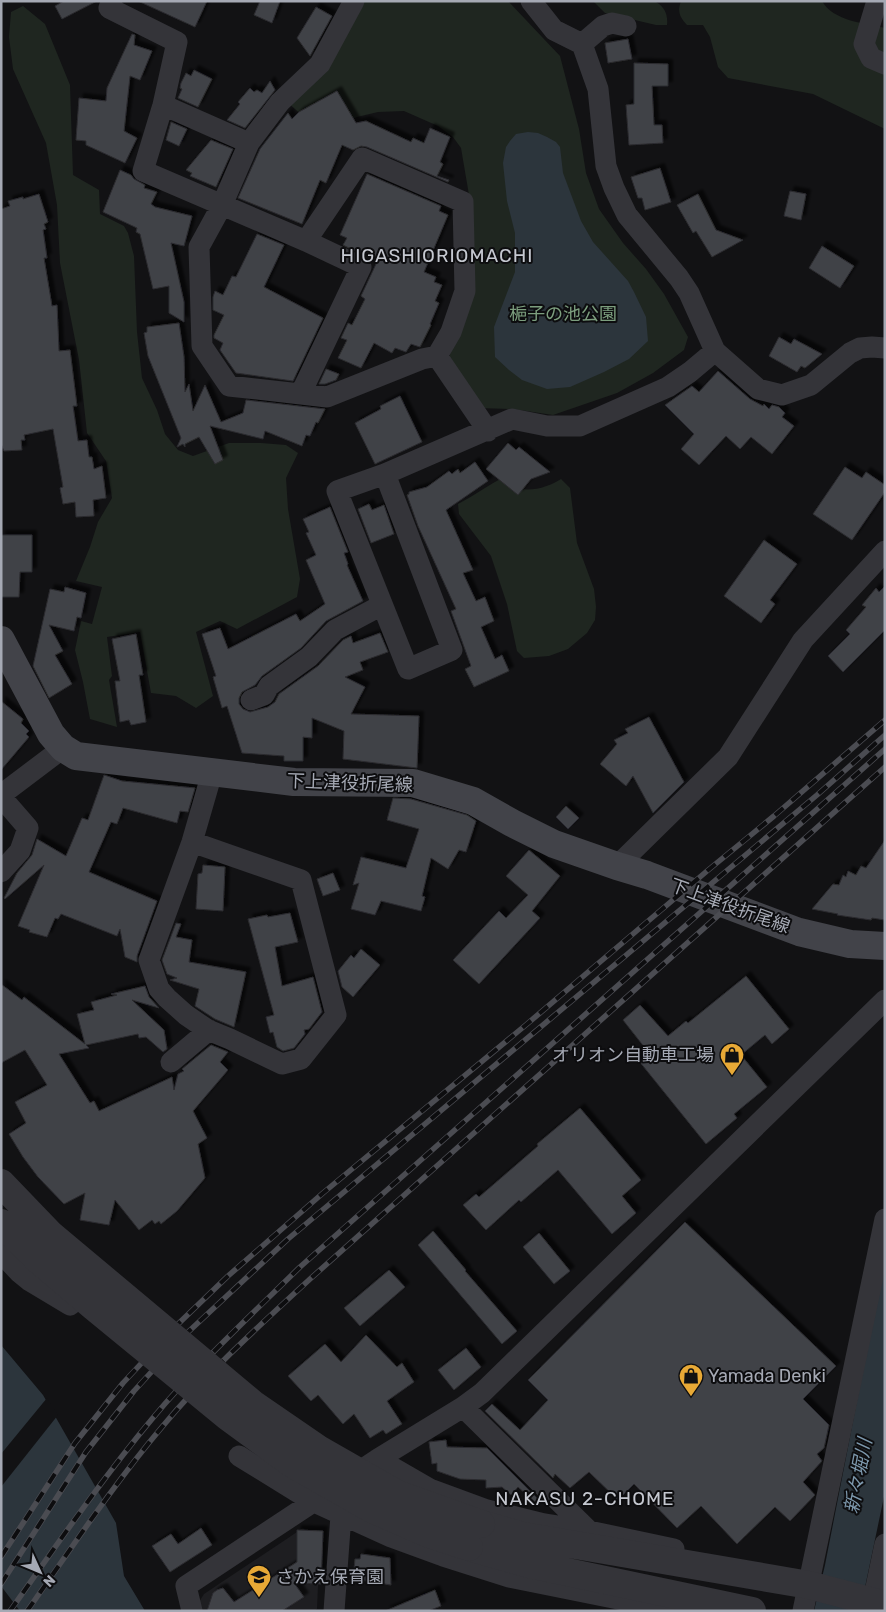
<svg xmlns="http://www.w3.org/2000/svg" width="886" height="1612" font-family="Rubik,'Noto Sans JP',sans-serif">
  <defs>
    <filter id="shadow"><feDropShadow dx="4.5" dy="-4.5" stdDeviation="1" flood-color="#0009"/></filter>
  </defs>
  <rect width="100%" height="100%" fill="#121214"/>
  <path fill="#1e1e21" d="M303,1528L320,1539L317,1609L314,1611H193L204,1594Z"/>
  <path fill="#1f2620" d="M360,1H508L560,56L579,129L586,173L599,209L623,243L646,269L664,294L688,337L684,350L653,373L617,393L553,415L513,409L478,408L449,363L469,195L461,148L453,137L438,126L404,111L378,112L357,117L321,132L287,102Z
    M593,1C603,1 650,0 656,2C665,7 668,15 667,25H656L605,13Z
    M681,1H822C833,21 864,23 885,28V129L813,94L728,78L718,67L710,37L703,25H687C680,17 677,12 681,1Z
    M23,6L45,24L70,85L73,175L99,190L100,214L124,226L128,233L134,256L137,332L142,378L157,410L165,434L178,450L193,456L229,443H261L286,445L298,453L286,478L288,509L300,579L297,597L237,629L220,621L196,632L213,696L196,708L176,696L151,693L140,632L107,637L112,676L109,680L117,727L90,719L83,682L75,650L81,621L92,624L102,587L76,581L90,547L98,522L112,498L106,461L87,433L79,360L60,263L57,205L46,143L13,69L9,37L11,12Z
    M504,477C507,480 510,484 513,486C527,494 549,487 561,479L570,488L577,543L594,589L596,607L595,620L587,633L568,649L549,656L524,658L517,651L507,604L491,556L459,514L458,504C474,496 488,485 504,477Z"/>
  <path fill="#2c353c" d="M528,132L538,133L547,137L556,142L560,147L563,173L581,221L593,242L628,281L634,292L646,317L648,341L629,359L604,372L570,387L547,389L522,380L509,370L495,357L494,327L515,272V233L507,201L503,163L506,147L510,141L516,134Z
    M885,1258V1492L860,1611H814L825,1565Z
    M1,1345L43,1395L116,1523L124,1576L145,1611H20L1,1586Z"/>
  <path fill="#121214" d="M47,1398L58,1415L1,1487V1454Z"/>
  <path fill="#414247" stroke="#2c2c30" filter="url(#shadow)" d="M64,1H97L62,19L55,6Z
    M138,1H207L195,27Z
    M260,1H280L272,23L254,15Z
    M316,7L332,16L310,56L297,38Z
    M132,34L135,35L134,45L152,51L140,80L130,76L124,131L137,138L125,163L86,145V141L76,140L79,98L106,101L107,88Z
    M628,39L632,59L608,63L605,43Z
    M634,63L668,64V86H652L654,125H662L663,143L629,145L626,105L634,104Z
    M194,70L212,79L198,107L178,98L182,89L180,88L181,83L186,73L191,76Z
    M270,81L275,90L245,128L227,120L240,104L238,102L250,88L254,92L257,90L262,93Z
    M337,91L356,123L366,121L411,142L413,138L424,143L430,128L450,137L440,162L443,164L437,176L449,180L448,182L367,147L361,146L353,150L342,145L326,183L320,180L302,224L238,198L260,149L288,113L292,119L299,112Z
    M171,122L187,129L179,146L166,140Z
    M211,140L233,149L216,187L190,176L192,173L186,170Z
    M660,168L671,202L645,210L642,198H638L631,177Z
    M120,170L131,175L134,179L145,185L144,188L157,192L151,204L155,207L192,216L184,246L171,243L184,302V322L169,313V286L153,289L140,234L136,232L137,228L103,212Z
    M367,174L441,206L439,211L448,215L424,272L436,277L434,282L442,285L435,301L439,303L430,324L431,325L420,347L411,344L406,352L395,348L392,353L374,343L361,368L338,358L347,340L341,338L348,323L352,325L365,299L361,296L377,262L343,245L347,238L340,235Z
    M790,191L806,194L801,220L784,216Z
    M39,194L48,222L44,224L46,229L43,230L47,258H44L52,306L57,305L59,351L70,350L77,406H73L78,441L87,440L89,457H92L94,469L102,466L106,498L93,500L94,516L76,517L75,502L63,504L60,488L63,487L53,429L24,435L25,440H21L22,450L4,451L1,444V209L10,206L8,201L23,197V199Z
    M698,194L716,230L743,240L712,257L696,231L693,233L677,205Z
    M257,234L284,245L264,287L323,318L293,381L236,373L220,350L223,343L214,338V335L224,315L213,310V297L215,291L223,295L232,276L236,277Z
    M822,246L854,266L840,288L809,268Z
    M179,323L184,357L185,392L189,384L193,411L205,385L221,422L243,413L246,400L325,409L318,423L316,422L310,436L306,435L302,446L265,431L263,439L210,426L223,460L215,464L199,437L185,444V447L183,444L177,447L181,438L148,356L144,333L147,332V327Z
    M779,337L791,344L794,339L822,354L805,368L801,366L797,372L769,356Z
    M326,369L339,374L336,380L325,384H319Z
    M718,371L750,399L763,406L764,404L769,409L772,405L779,407L785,413L782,417L794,426L772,454L751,437L740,449L726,436L699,465L681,449L694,434L665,405L692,386L699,392Z
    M400,396L422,442L375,464L355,423L381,409L380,406Z
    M508,443L516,450L519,447L550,472L531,479L518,495L486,469Z
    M475,462L488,481L446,510L473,570L463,573L476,601L485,597L494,621L481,627L495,659L502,655L509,671L474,687L465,669L471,666L451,611L456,609L418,526L407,495L409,494V492L427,487L449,471L452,474L458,469L460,473Z
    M845,467L862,478L866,472L885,485V492L852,540L813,514Z
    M369,504L372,510L384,505L394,534L371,543L358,509Z
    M330,507L348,552L344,553L348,564L347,565L363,601L326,621L301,648L262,676L255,685L242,692L239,698V704L243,709L250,712L268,707L275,702L279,694L318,666L343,640L351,636L353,643L380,633L388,652L360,662L363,670L345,677L365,687L351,714L419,716L417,768L343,759L344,731L312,718V738L303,737V761H284V756L242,753L227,706L222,708L213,677L216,676L202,634L220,628L228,649L296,614L300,621L325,604L306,560L316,555L306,533L309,532L303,519Z
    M1,535H32V572H20L19,597H1Z
    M764,540L797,564L770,600L775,604L761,623L724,596Z
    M885,586V630L843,672L828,656L850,634L846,630L866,607L862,605L876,588L879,592Z
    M65,587L86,593L81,618L77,617L74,631L49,625L63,651L55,655L72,684L49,698L33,666L50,589L64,592Z
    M136,634L143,675H139L146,722L131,725L129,720L120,722L115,681H120L112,639Z
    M1,701L23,719L21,723L29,731L26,734L29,737L1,770Z
    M649,717L684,782L653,813L633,776L626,786L600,764L617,744L614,740L628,733L625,729Z
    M104,775L122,781L195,788L188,812L180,811L177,823L123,808L117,824L111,822L89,872L157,901L137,956V962L125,957L120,929L117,936L61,914L58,919L55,918L47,937L29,932L30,930L18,926L44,865L5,899L4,898L17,873L32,855L37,839L66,856L82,818L88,820Z
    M393,798L411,799L467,815L476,821L466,852L459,850L448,869L431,858L422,896L425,897L421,911L381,901L375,915L351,909L359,883L353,885L361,857L406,868L419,829L387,820Z
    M566,806L579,818L568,829L556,817Z
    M885,840V920L872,918L871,920L837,915L838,914L812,909L833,884L839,885L843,875L846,877L848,871L856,875L861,866L866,868Z
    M529,850L560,876L532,911L540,918L479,984L453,960L499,911L506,918L528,895L506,876Z
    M203,865L225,867L223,911L196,909L198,874L202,873Z
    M333,873L340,890L323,896L317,879Z
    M290,913L298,942L275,947L282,986L313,977L322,1012L309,1029L304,1030L305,1034L294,1048L283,1051L277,1047L273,1032L270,1033L266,1017L274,1015L248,919L267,915L268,917Z
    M176,923L181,924L176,937L192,940L189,962L246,972L234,1027L215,1019L195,1006L199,989L170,980L177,978L167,974L162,960Z
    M361,949L380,965L353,997L342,987L338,971L351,955L354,958Z
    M746,976L789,1029L772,1044L765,1035L741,1055L767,1087L734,1114L737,1118L706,1144L639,1061L649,1053L623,1020L640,1005L668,1036L686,1021L688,1023Z
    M1,984L22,1000L24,997L85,1044L77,1014L94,1010L91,1002L117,995L111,994L145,986L149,997L159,1008L132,1000L164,1030L167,1049L163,1052L146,1037L139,1038L138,1034L86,1045L89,1048L59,1054L90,1103L94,1101L99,1111L172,1077L174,1090L178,1074L184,1071L182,1069L211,1045L228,1052L220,1062L228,1070L193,1111L207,1138L198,1144L205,1178L177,1211L161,1224L159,1221L155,1224L152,1220L139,1230L115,1200L109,1225L80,1220L85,1193L64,1204L38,1177L23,1157L9,1134L26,1123L15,1102L47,1085L25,1050L1,1063Z
    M580,1108L641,1180L622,1196L636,1213L612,1234L558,1170L521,1202L519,1200L486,1230L463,1205L476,1194L479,1197L538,1146L537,1144Z
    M685,1222L836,1366L803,1399L829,1425L824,1448L817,1454L822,1461L803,1482L815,1495L790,1521L775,1507L737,1544L701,1506L677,1528L634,1484L618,1500L589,1472L570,1488L555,1474L553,1478L485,1411L492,1404L520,1430L548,1400L528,1380Z
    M433,1231L466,1270L465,1271L517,1331L502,1344L418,1245Z
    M539,1233L570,1271L554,1284L523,1247Z
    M389,1270L405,1287L360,1326L344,1308Z
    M366,1335L397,1367L402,1363L414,1382L387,1401L402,1424L386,1434L383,1430L370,1438L354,1414L343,1424L318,1395L311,1401L288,1376L325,1344L341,1362Z
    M466,1348L481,1367L454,1390L438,1370Z
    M446,1440L447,1447L487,1448L538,1499L535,1502L518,1487L511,1495L502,1487L486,1488V1480L460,1479L437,1471V1463L432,1464L429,1442Z
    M201,1528L212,1545L170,1572L152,1546L171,1534L178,1544Z
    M297,1530L323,1531L321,1584L294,1583L304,1597L282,1611H207L213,1593L217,1590L223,1588L234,1602L297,1562Z
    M361,1554L390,1558L391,1585L353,1579L355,1559H360Z
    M435,1590L441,1606L428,1611H385Z"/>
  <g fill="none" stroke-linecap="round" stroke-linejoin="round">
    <path stroke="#343439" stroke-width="21" d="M112,1L109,8L177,42L163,105L143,171L306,241L361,267L301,393
      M531,1L554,30L582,44L598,89L606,166L614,188L627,215L679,278L689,293L715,351L758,389L782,395L811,385L850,353L860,348L872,347L885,348
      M877,1L864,44L871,58L885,64
      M582,44L603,26L612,23L626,26
      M163,105L249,143
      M306,241L362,158L463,202L465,291L451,332L437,356L422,359L327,397L229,386L202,346L199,247L222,205L249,143L280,102L320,64L354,1
      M437,356L488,431
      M385,474L452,650L408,669L337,491L385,474L512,419L547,426H580L668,387L690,372L715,351
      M251,700L264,695L269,686L309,657L335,630L382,605
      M1,795L63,748
      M1,797L28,828L20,851L1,872
      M192,842L301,880L336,1015L301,1059L282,1064L230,1039L208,1030L186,1015L167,998L159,989L149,960L192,842L212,773
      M617,866L728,757L803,640L885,551
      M171,1062L209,1030
      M1,1253L19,1272L30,1281L70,1305L92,1286
      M463,1407L589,1531L674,1549
      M239,1456L312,1501L391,1537L443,1556L509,1577L678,1611
      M378,1459L430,1489L487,1510L544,1524L589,1531
      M192,1611L186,1586L378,1459L463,1407L482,1393L885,1000
      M334,1611L341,1515
      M803,1611L885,1219
      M871,1611L885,1544"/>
    <path stroke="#343439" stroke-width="28" d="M481,1524L523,1536L809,1585L885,1605
      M469,1547L529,1564L752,1611"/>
    <path stroke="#424349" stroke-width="28" d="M1,640L51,734L63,748L76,756L294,782L413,783L473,801L512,823L554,844L617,866L647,875L799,932L850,944L885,946"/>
    <defs>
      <path id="rail" d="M1,1557L75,1443L123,1383L177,1325L228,1276L323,1193L527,1024L707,871L774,816L885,720
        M1,1584L86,1452L134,1391L186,1334L288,1239L817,795L885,735
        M10,1611C56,1546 101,1480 152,1419C197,1365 249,1317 300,1267L885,749
        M27,1611C71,1549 113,1485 162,1427C207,1373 259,1326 310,1279L885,767"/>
    </defs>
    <use href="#rail" stroke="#4b4c52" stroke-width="5.5"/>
    <use href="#rail" stroke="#0d0d0f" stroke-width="4" stroke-dasharray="11" stroke-linecap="butt"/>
    <path stroke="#343439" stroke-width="28" d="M1,1183L50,1234L253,1404L320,1450L397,1494L481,1524
      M1,1223L35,1257L94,1307L228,1417L291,1463L372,1509L429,1534L469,1547"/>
  </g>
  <defs>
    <symbol id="shop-pin" viewBox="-11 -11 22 30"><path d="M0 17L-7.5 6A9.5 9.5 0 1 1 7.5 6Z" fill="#e8a936" stroke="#0d0d0f"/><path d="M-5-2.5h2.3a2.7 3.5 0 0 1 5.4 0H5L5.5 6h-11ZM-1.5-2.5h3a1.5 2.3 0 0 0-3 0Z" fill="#111"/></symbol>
    <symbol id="school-pin" viewBox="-11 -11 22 30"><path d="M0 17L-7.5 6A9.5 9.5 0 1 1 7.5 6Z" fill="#e8a936" stroke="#0d0d0f"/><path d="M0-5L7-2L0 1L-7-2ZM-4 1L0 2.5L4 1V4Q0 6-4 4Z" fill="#111"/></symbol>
  </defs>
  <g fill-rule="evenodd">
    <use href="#shop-pin" x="718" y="1041" width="28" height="38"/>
    <use href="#shop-pin" x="677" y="1362" width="28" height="38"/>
    <use href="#school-pin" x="245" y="1563" width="28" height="38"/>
  </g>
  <g text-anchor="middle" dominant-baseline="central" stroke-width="4" stroke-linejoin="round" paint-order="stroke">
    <g font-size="18" fill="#7c9e7e" stroke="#0d0d0f">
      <text x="563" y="314">梔子の池公園</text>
    </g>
    <g font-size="18" fill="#a5a9b4" stroke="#0d0d0f">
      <text transform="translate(350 783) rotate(2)">下上津役折尾線</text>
      <text transform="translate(730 906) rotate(20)">下上津役折尾線</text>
    </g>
    <g font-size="18" fill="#a5a9b4" stroke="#0d0d0f" text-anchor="start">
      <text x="714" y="1055" text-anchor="end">オリオン自動車工場</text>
      <text x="708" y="1376">Yamada Denki</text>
      <text x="276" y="1577">さかえ保育園</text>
    </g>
    <g font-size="19" letter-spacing="1" fill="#c5c8d0" stroke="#0d0d0f">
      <text x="437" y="255">HIGASHIORIOMACHI</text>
      <text x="585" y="1498">NAKASU 2-CHOME</text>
    </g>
    <g font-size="19" font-style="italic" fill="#7d98ad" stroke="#0d0d0f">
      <text transform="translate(858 1476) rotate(-79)">新々堀川</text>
    </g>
  </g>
  <rect width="886" height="1612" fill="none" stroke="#a5a9b4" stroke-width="5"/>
  <g transform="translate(40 1572) rotate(134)" stroke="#0d0d0f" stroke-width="4" paint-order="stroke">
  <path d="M0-4L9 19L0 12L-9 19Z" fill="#a5a9b4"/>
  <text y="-8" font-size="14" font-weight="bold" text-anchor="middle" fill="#a5a9b4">N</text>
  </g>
</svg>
